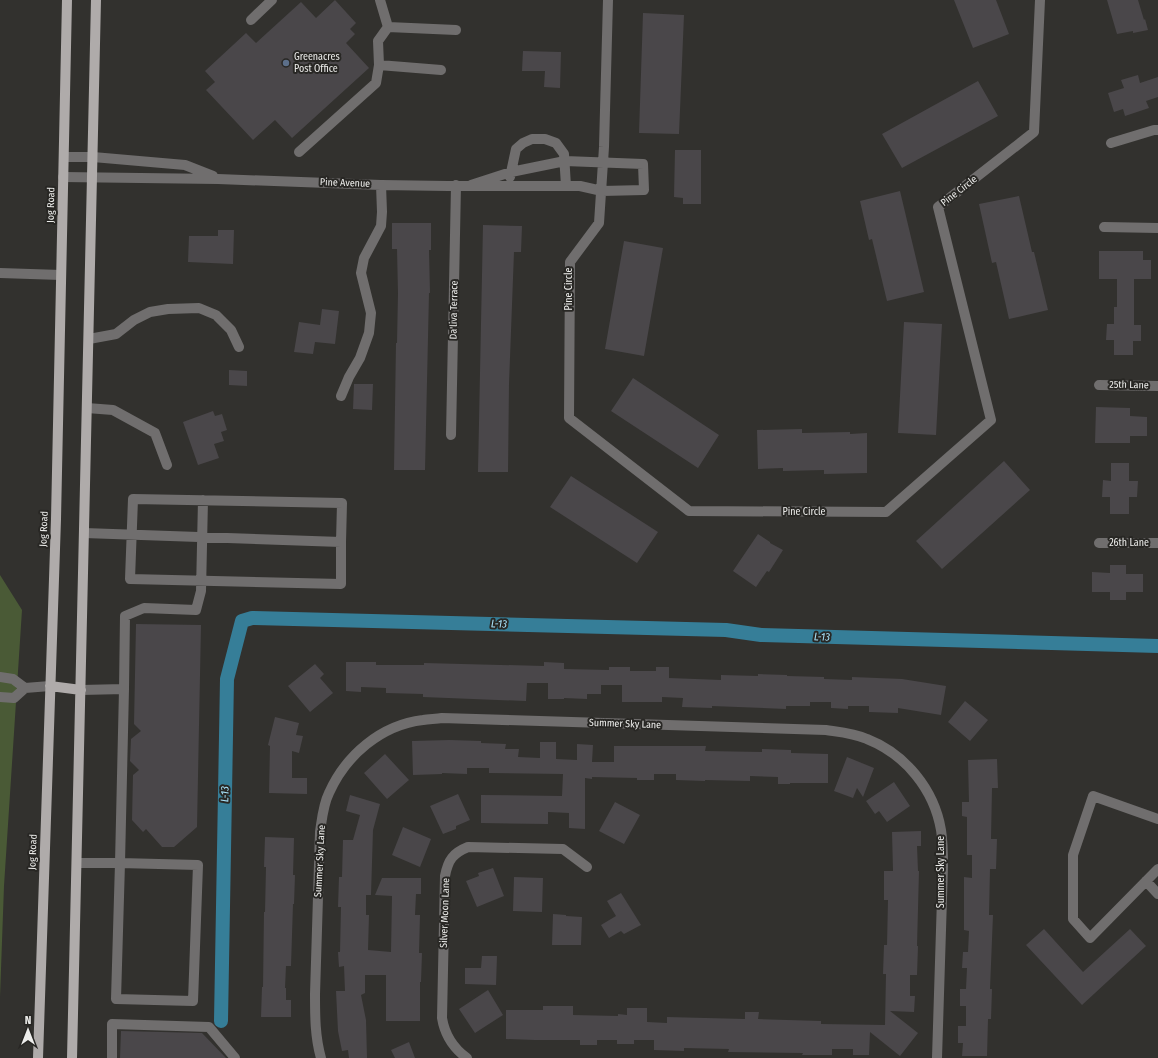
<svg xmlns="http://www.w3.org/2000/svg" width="1158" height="1058" font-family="'Fira Sans Condensed',sans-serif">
  <rect width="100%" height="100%" fill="#32312e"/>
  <path fill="#4a5a36" d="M0,575L22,610L4,886L0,997Z"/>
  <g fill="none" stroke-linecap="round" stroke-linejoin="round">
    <path stroke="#367e98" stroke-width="14" d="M221,1021L227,679L242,621L252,618L726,630L761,635L1158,646"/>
  </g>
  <path fill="#4a474a" d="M335,0L356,23L350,29L355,34L346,43L369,68L292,138L275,120L253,140L206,90L215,82L205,71L246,33L256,43L301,2L316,18Z
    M954,0H996L1009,34L973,48Z
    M1107,0H1138L1144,20L1145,19L1148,30L1133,33V31L1117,34Z
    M643,13L684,15L679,134L639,133Z
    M523,51L561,52L560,88L544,87L545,71H522Z
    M1138,75L1140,83L1158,77V97L1146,101L1149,108L1125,116L1123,109L1114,112L1108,93L1124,88L1121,80Z
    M978,81L998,116L902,168L882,134Z
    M675,150H701V204H683V198L674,197Z
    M900,191L924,292L887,301L872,239L869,240L860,201Z
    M1019,196L1032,252H1034L1048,310L1009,319L996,262L992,263L979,204Z
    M392,223H431V250H429L430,293H429L425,470H394L396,343H397L398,293L397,249H392Z
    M483,225L522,226L521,252H514L509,384L508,472H478Z
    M218,230H234L233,264L188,262L189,236H218Z
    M624,241L663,248L644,356L605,349Z
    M1099,251H1143V260H1151V279H1134V325H1141V341H1133V355H1114V340H1106L1107,324H1114V307H1117V279H1099Z
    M322,309L339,311L335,344L315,342L313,354L294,352L299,322L320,325Z
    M904,322L942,324L936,435L898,433Z
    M229,370L247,371V386L229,385Z
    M633,378L719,435L698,468L611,411Z
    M354,384H373L372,410L353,409Z
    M1096,407L1130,408V416L1147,417V436H1130V443H1095Z
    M213,411L215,416L222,414L227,430L221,432L224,441L214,444L219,458L198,465L183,422Z
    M802,429V433L850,432V434L867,433V473L824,474V470L783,471V468L758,469L757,430Z
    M1004,461L1030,490L942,569L916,541Z
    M1111,463H1129V481H1138L1137,497H1129V514H1110V497H1102L1103,480L1111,481Z
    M571,476L658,532L637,563L550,507Z
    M758,534L770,542V543L783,550L769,572L767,571L756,587L733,571Z
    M1110,565H1126V574H1143V592H1126V600H1110V592H1092V572L1110,573Z
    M136,624L201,625L197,827L174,847H162L146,829L143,832L132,820L133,775L139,770L130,761L131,739L141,731L134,724Z
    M346,662H376V665H424V663L544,666V662L564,663V669L609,670V667H630V671H656V667H669V678L721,680V675L758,676V674L787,675V676L824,677V679L852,680V677L902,679L946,686L941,715L898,708V713L869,712V706H848V709L831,708V702H810V706H786V709L712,706V708L682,707L683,698L662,697V702H622V685H601V694H587V699L564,698V699H548V683H527L526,701L423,697V694L386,693V688L361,687V692L346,691Z
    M315,664L324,674L320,678L333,693L310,712L288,686Z
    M965,701L988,720L970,741L948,722Z
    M275,717L299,723L296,735L303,736L299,753L292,751V778H307V794L269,793L270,746L268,745Z
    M450,740L481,741V743L506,744L505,749H519L518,757L540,758V742H556V759L577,760V744L593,745L592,762H614V746H706L705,751L762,752V749L791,750V753L828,754V783H790V784H778V777L750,776V781L705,780V781L676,780V774H654V780H637V778L592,777V779L585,778V829L569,828V813L548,812V824L481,823V795L562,796L563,774L489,773V768H467V774L442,773V774L413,775L412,741Z
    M385,754L409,780L387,799L364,773Z
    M847,757L874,768L863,797L857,788L853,798L834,791Z
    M997,759L998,788H992L991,839H997L996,869H990L989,915H993L990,989H992L991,1019H988L987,1056H962L963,1043H958V1026H966V1006H960V989H966L967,968H962L963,952H968L969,931L964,930V877L972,878V855H967V817L962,816V802H969L968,760Z
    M894,782L910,806L887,822L879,811L875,814L866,801Z
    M458,794L470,820L456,826V829L443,834L430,806Z
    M350,795L380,804L373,830L371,895H366V915H369L368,950L391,952L392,896L375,895L382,878H421V894H416L415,915H420L419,953H422L421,982H420V1021H386V975H365V993L361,995L366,1020L367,1058H349L348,1050L342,1051L338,1031L336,991H345L344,966L339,967L338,952H340L341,907H338L339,877H342L343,840H353L360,815L346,811Z
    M615,802L640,815L624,844L599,831Z
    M403,827L431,839L420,867L392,855Z
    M921,831V846H917L918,871H919L917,946H918L917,975H910V996H915L914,1012L890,1011L918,1033L900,1056L870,1032L869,1055H853V1049H832V1055H802L803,1053L728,1052L729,1049L684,1048V1051L654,1050V1040H634V1044H617V1040H597V1045H580V1040H535L506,1039V1010H543V1006H573V1015L618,1016V1014L627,1015V1008H647V1022L667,1023V1017L745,1019V1012H759L758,1019L821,1021V1024L885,1025L886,974H883L884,945H887L888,900H884V871H893L892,832Z
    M265,837L294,838L293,875H295L294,904H293L291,966H286L285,988H286V1000H291V1017H261L262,987H263L264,912H265L266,867H264Z
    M493,868L504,896L477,907L466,881L479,876L478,873Z
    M514,877L543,878L542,912L513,911Z
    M621,893L641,925L624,934L621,931L609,938L601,925L616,916L607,901Z
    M553,914L566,915V916L582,917L581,945H552Z
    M1044,929L1083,972L1130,929L1146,946L1082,1005L1026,945Z
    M482,956H497L496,985L465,984V968H481Z
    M488,990L503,1015L475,1033L459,1009Z
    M121,1031L202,1033L226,1058H120Z
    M409,1042L415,1058H395L391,1050Z"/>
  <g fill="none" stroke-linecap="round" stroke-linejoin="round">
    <path stroke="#706e6e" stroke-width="10" d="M380,0L388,27L456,30
      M608,0L604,147L599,223L570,262L569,418L689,511L886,512L991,420L938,207L1034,132L1040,0
      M251,20L272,0
      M388,27L378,41L379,65L441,70
      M1111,143L1154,130H1158
      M299,152L376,83L379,65
      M64,157H93L185,165L213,176
      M63,177L218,179L381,185L448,186H580L602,191L644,190L643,164L565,161L511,172L471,185
      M510,177L516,149L523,143L532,139H545L556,143L564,154L566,186
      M1104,227L1158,228
      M0,273L61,275
      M89,339L116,334L134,320L150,312L168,309L199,308L216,315L231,330L239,347
      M1099,385L1158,386
      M341,396L349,377L360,358L369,333L371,313L361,273L364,258L381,226L382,212L381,185
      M87,408L113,410L155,433L167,465
      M451,435L456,185
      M84,533C170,536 256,539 341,542L342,503L133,499L130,579L341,584V542
      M1099,543H1158
      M0,677L13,679L25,688L50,686
      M81,690L124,689L125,616L144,608L196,610L201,591L203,500
      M0,697L14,698L25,688
      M1158,819L1093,796L1073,855V919L1090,938L1158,869
      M77,863H120L124,689
      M120,863L198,865L193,1001L116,999Z
      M1146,881L1158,894
      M112,1058V1024L209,1027L235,1058
      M321,1058C315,1037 315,1016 315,994L320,832C322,819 323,805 329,793C346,755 381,725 423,720C429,719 436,719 442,718L826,730C840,732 854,733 867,739C905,754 934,789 941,830C943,842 943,854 943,866L937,1058
      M467,1058C453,1048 445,1036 442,1018L445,876C448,860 453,853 468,847L563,849L587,867"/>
    <path stroke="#afabaa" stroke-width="10" d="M50,686L81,690
      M38,1058L56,519L67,0
      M72,1058L96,0"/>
  </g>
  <circle fill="#5c6f8a" stroke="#282724" stroke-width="1.5" cx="286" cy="63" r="4"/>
  <g text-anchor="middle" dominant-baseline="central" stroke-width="4" stroke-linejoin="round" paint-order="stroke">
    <g font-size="10" fill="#ededeb" stroke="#282724" text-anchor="start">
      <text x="294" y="57">Greenacres<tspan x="294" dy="12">Post Office</tspan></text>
    </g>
    <g font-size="10" fill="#ededeb" stroke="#282724">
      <text transform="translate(345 183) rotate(2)">Pine Avenue</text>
      <text transform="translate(959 191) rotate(-38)">Pine Circle</text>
      <text transform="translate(51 205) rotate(-89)">Jog Road</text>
      <text transform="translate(569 289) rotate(-90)">Pine Circle</text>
      <text transform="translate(454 310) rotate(-89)">Da'liva Terrace</text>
      <text transform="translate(1129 385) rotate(1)">25th Lane</text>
      <text x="804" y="512">Pine Circle</text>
      <text transform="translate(44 529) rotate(-88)">Jog Road</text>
      <text x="1129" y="543">26th Lane</text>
      <text transform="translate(625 724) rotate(2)">Summer Sky Lane</text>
      <text transform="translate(33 852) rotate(-88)">Jog Road</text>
      <text transform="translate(320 861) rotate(-87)">Summer Sky Lane</text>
      <text transform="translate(941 872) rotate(-90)">Summer Sky Lane</text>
      <text transform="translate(445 913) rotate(-88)">Silver Moon Lane</text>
    </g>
    <g font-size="11" font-style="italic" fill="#a9e3fb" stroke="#282724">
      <text transform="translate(499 624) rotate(2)">L-13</text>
      <text transform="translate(822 637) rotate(2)">L-13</text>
      <text transform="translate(225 794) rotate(-89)">L-13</text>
    </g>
  </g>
  <g transform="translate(28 1030)" stroke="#282724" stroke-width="3" paint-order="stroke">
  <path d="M0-3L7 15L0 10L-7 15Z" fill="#ededeb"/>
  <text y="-6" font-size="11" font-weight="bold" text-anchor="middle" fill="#ededeb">N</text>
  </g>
</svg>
